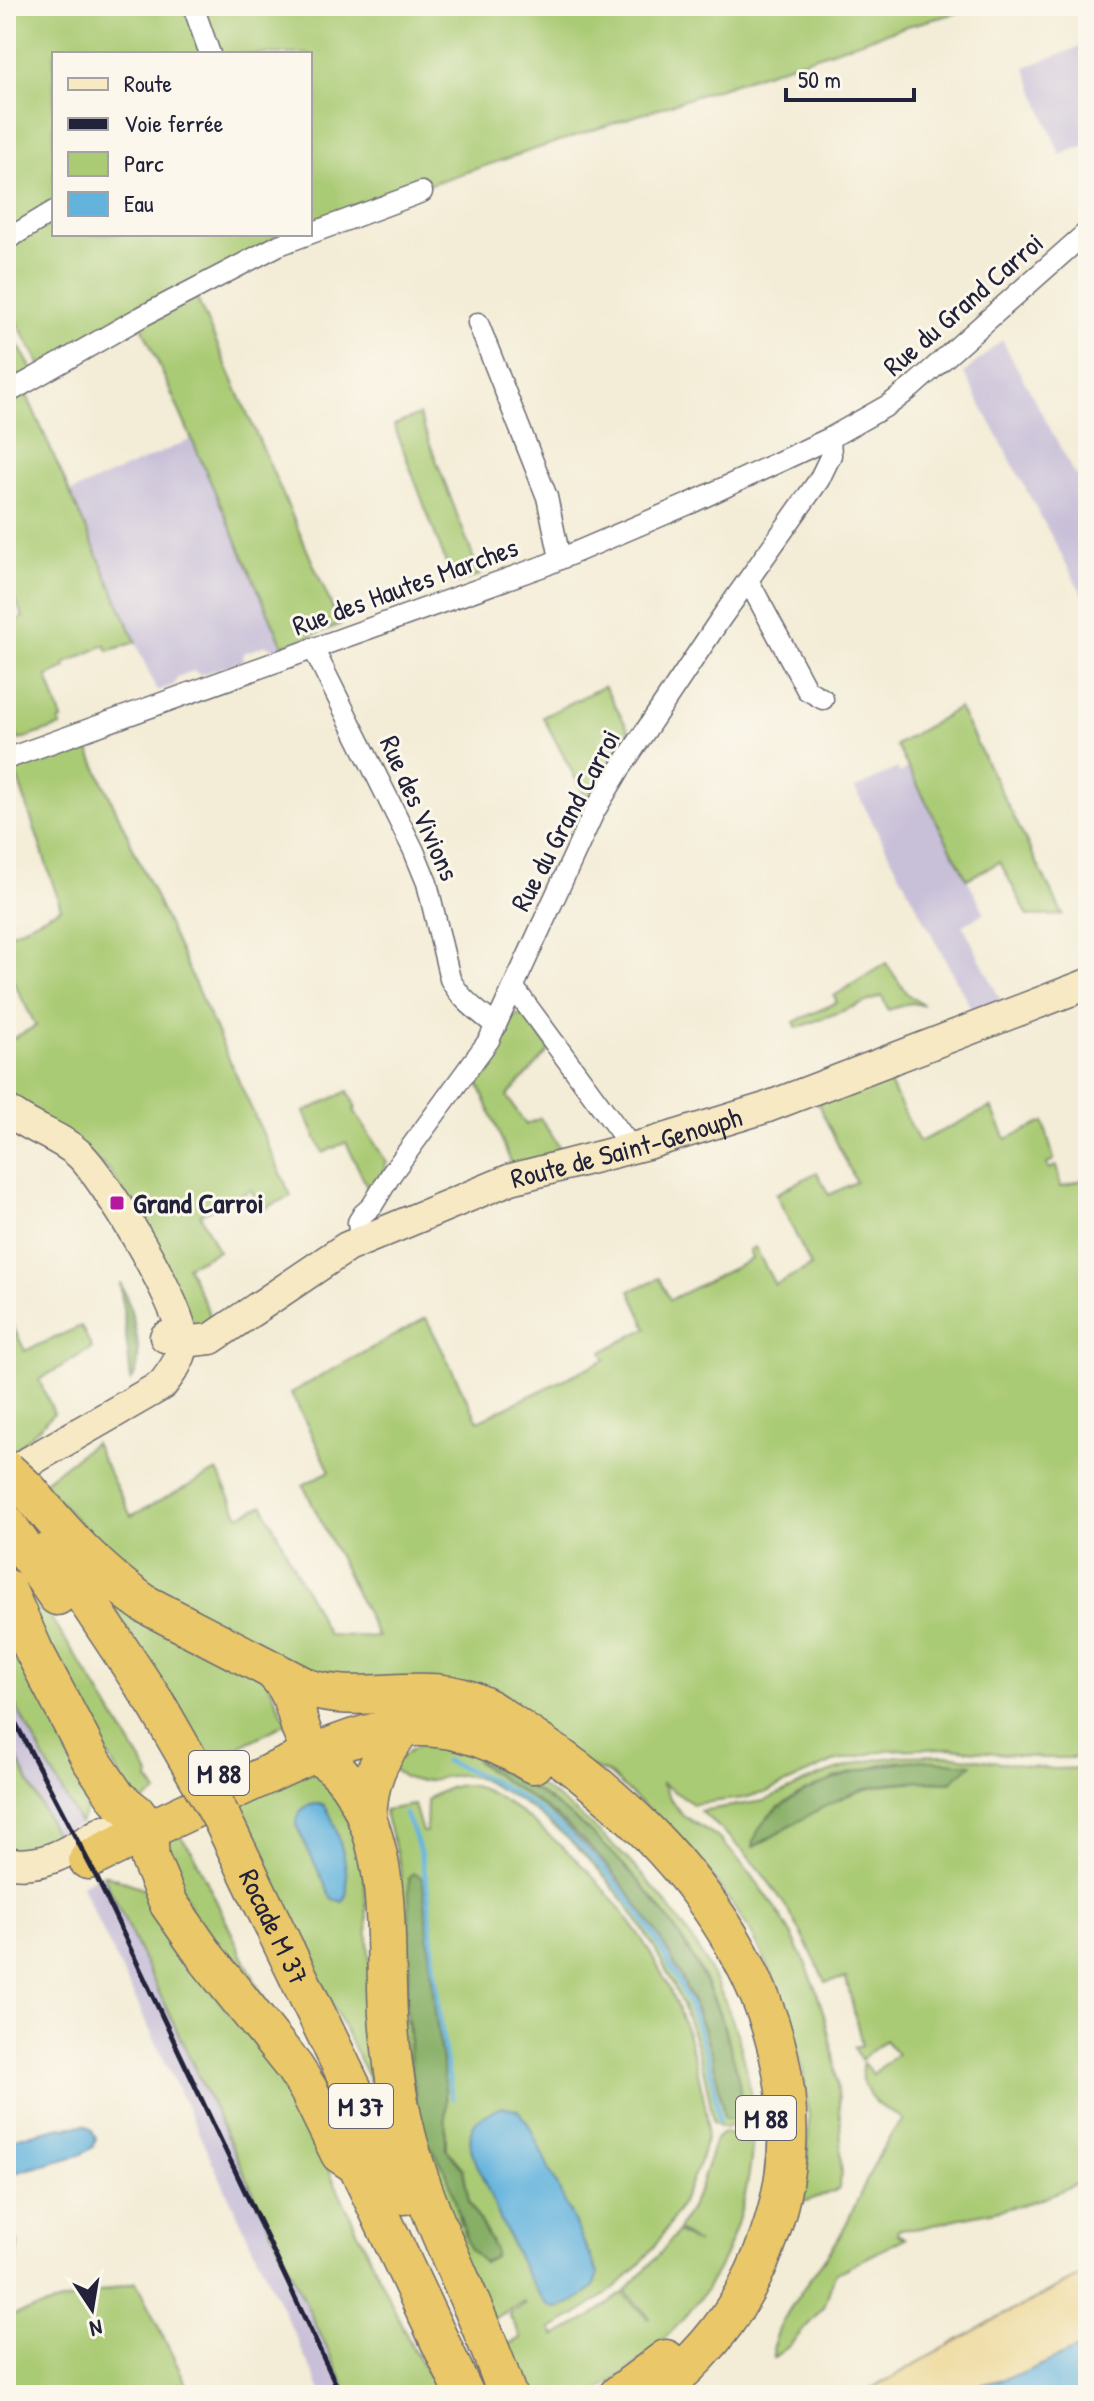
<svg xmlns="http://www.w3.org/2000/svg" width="1094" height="2401" font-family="'Patrick Hand',sans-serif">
  <rect width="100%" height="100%" fill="#fbf7ec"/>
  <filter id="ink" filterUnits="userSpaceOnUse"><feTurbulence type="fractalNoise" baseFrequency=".0125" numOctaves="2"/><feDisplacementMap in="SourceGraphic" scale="16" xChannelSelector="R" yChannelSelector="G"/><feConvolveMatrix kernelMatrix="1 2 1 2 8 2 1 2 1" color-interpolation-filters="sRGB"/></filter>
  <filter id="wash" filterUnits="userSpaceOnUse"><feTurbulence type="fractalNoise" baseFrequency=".006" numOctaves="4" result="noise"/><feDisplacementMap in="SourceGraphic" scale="32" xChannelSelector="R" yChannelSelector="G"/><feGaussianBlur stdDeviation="1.8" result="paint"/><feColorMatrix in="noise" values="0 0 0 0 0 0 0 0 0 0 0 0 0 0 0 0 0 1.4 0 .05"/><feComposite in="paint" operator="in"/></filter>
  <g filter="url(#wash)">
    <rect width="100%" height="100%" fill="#f3ecd6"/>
    <path fill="#c8bfd8" d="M1088,44V144L1060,155L1025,67Z
      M1002,340L1076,476L1088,470V605L964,373Z
      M192,439L283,646L274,649L266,645L243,653V660L201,675L193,671L177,677L174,685L157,691L69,493Z
      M897,768L900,773L908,768L985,913L963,925L1002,1003L974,1014L855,789Z
      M6,1688L80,1824L56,1836L6,1738Z
      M103,1874L349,2395H323L81,1885Z"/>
    <path fill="#aacb74" stroke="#667658" stroke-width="2" fill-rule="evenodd" d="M6,6H984L907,26L427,185L310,228V54H54V234H295L41,366L6,303Z
      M195,294L340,625L283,646L140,322Z
      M6,324L33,371L6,386Z
      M25,391L136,642L108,651L105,645L64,664L66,668L47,676L62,720L59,722L61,726L19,740L17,735L6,730V626L23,617L6,579V402Z
      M419,415L480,575L454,584L394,425Z
      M604,686L630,732L586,798L543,717Z
      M959,708L1063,915L1028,916L1000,862L967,879L896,745Z
      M86,744L291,1196L261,1210L251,1190L200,1214L218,1251L187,1266L214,1324L197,1326L193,1324L110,1171L6,1092V1042L36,1026L6,967V936L61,908L15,770Z
      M886,963L907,994L923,1005L910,1003L888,1010L882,996L797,1028L794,1022L837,1002L834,996Z
      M514,1015H524L550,1050L507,1096L526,1125L540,1118L562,1151L512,1165L476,1078Z
      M886,1076L919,1142L991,1107L1006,1139L1044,1122L1054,1160L1047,1164L1049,1169L1056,1166L1061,1187L1088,1178V1758H1042L950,1748L887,1750L833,1762L767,1792L744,1798L693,1804L661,1783C667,1792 673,1805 681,1813C691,1823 706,1828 717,1837C726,1845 734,1855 742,1864C825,1960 846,2066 840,2189L798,2204L807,2162L809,2117L803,2069L789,2020L772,1974L750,1930L711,1875L668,1828L608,1773L333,1686L134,1582L42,1483L94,1443L131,1516L217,1471L239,1516L263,1505L328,1635L378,1637L303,1485L330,1471L291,1393L426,1318L478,1421L606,1359L602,1352L647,1328L630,1291L659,1278L670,1300L752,1259L749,1250L755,1247L775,1285L811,1266L776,1194L817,1172L829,1195L856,1182L818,1104L815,1103Z
      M348,1091L356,1108L354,1110L387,1163L384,1165L386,1168L370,1193L346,1142L323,1153L304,1112Z
      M6,1312L25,1351L81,1326L92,1348L39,1380L54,1413L15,1451L6,1439Z
      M6,1551L90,1677L150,1776L149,1781L157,1793L139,1804L133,1800L6,1573Z
      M97,1579L266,1678L287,1723L237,1748L231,1756L212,1765L204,1758Z
      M6,1614L92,1791L80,1824L6,1688Z
      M6,1738L13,1750L61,1846L6,1853Z
      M445,1741C473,1754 507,1764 533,1781C663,1867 782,2025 746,2190C737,2233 722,2270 695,2305C674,2332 622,2382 590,2394C575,2399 540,2395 524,2395L503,2347L521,2338L509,2314L525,2304L524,2302L489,2321L435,2201L400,2023L408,2021L410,2055L426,2139L446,2171L453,2188L460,2225L491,2241L469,2202L463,2169L446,2149L445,2085L435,2012L424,1890L409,1888L411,1922L405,2007L400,1865L384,1810L414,1805L422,1832H426L427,1800C438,1792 458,1782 472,1786C494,1791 516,1809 534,1823C618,1889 676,1972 699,2077C703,2097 710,2117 706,2137C704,2155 695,2172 688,2189C658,2256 616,2295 551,2329L555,2336L589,2318L623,2293L648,2319L650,2318L625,2291L658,2256L677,2232L698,2244L678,2230L699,2191L715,2140L723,2133L738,2136V2123L725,2128L713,2122C696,1985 610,1842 482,1780C444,1762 424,1800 391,1767C411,1747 417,1744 445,1741ZM487,1770C511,1770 532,1788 551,1801C620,1850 687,1930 718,2009C730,2039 736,2071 740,2104L724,2116C720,2096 718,2075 712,2056C703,2025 689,1995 673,1966C629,1884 568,1816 487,1770Z
      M946,1755L1054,1769L1088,1768V2177C1039,2205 1006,2208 952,2220C932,2224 920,2231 898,2229L897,2234L905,2238L835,2274L824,2307L788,2347L774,2357C766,2329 823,2265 838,2239C862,2198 870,2158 903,2120C892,2108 886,2112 877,2103C867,2095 858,2075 863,2063L873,2074L897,2054L885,2040L861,2060L854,2047L862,2045L846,1978L825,1982C794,1911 760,1860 700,1811L764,1801L819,1776L862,1762L899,1756ZM921,1760L951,1782C901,1779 856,1786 812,1812C792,1823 774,1838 753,1847L834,1778L892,1762Z
      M315,1762L331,1772L364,1865L373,2032L370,2081L233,1805Z
      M178,1833L192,1851L284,2041L206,1944L159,1839Z
      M103,1874L149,1890L160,1919L181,1956L286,2079L413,2349L442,2395H349Z
      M136,2282L192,2395H6V2317Z"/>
    <path fill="#87af66" stroke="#546850" stroke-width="2" d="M120,1283C131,1304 148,1361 131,1381Z
      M475,1760C592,1807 695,1925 730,2046C736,2067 745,2097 738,2118L727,2119L724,2116C720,2096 717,2075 712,2055C688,1969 625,1872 556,1816C530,1795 500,1781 475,1760Z
      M921,1760L972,1764L951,1782C856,1775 830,1806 753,1847C760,1791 873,1764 921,1760Z
      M414,1873L422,1878L424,1890L435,2012L445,2085L446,2149L463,2169L469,2202L495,2250V2256L483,2262L470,2250L446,2171L426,2139L418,2121L410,2055V2033L405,2007L409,1971V1878Z
      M6,2218L18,2244L11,2287L6,2286Z"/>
    <path fill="#eeda9e" stroke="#887e6c" stroke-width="2" d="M1088,2272V2344L1019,2375L940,2395H861L990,2322Z"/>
    <path fill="#63b3dd" stroke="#426a8c" stroke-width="2" d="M323,1804C336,1816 356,1888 343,1902L333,1899L329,1893L296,1825C296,1809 308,1803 323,1804Z
      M503,2107L518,2110L527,2121L598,2273C598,2285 590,2291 581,2297C573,2302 561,2310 552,2307C531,2301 482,2176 472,2152C465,2123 479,2116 503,2107Z
      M85,2125L92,2130L96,2139L93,2147L80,2155L14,2173L6,2140L62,2127Z
      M1088,2344V2395H940L1019,2375Z"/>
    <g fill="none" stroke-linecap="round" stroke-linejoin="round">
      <path stroke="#63b3dd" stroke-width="5" d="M445,1761C573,1805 669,1926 706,2053C713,2075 716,2097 719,2120
        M405,1814C430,1861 429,1912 434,1964C438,2009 444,2054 452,2098"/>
    </g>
  </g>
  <g filter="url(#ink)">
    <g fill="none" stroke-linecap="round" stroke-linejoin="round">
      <defs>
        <path id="street" d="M193,6L210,54
          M6,240L54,211
          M478,323L547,497L560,558
          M6,394L139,318L279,245L422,192
          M748,580L807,690L823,699
          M313,648L414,851L427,883L450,979C461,1000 478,1011 496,1026
          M6,759L546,565L691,503L830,438L890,404L911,388L1088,231
          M514,988L631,1147
          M360,1241L358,1222L363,1214L372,1206L392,1173L489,1040L594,812L618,772L719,621L819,480L831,455L830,438"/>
        <g id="secondary">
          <path d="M6,1109C28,1128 58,1135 79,1154C105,1178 184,1309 183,1342C183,1358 171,1373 162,1385L6,1475"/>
          <path id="s1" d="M165,1337L183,1342L211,1339L347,1247L511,1179L651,1143L765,1108L1088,984"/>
          <path d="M6,1862C44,1870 73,1848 105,1830"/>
        </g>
        <g id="highway">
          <path d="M28,1490C64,1533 98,1572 145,1604L307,1688C365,1707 427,1677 484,1706C502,1716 518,1729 535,1740C695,1845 840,2036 769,2237C747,2301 707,2355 653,2395"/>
          <path d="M6,1523L57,1596"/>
          <path d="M53,1549L158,1707"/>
          <path d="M6,1588L34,1651L90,1758L117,1798L136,1813L148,1830L150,1859L169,1904L208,1960L294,2067L308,2089L340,2154L357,2165"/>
          <path d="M275,1673C300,1697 293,1722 310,1748C316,1756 326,1760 334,1767C344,1776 353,1789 359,1801C393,1868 384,1943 388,2015C391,2057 397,2100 408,2141C431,2229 479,2309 507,2395"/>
          <path id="s2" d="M221,1817L404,2195"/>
          <path d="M367,1820C368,1781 378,1758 403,1728"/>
          <path d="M88,1860C140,1833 194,1809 247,1784C354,1735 420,1695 533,1764"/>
          <path d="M347,2144L465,2395"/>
          <path d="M618,2395L666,2359"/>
        </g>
      </defs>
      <use href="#street" stroke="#6b6971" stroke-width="23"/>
      <use href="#secondary" stroke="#6b6971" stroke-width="33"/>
      <use href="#highway" stroke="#6b6971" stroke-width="41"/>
      <use href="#street" stroke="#fff" stroke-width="20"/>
      <use href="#secondary" stroke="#f7e9c3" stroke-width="30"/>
      <use href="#highway" stroke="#eac769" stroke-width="38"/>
      <path stroke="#22223b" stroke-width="5" d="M6,1705L97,1878L341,2395"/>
      <defs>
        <path id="highway-bridge" d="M6,1470L28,1490
          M158,1707L221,1817"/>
      </defs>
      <use href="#highway-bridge" stroke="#6b6971" stroke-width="41" stroke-linecap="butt"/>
      <use href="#highway-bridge" stroke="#eac769" stroke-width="38"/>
    </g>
  </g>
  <rect fill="#b5179e" stroke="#fbf7ec" stroke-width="3" x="109" y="1195" width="16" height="16" rx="4"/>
  <g text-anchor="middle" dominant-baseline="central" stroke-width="6" stroke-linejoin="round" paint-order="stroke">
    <g fill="#fbf7ec" stroke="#636270" stroke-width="2">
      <rect x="189" y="1751" width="60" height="44" rx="6"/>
      <rect x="329" y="2084" width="64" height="44" rx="6"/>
      <rect x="736" y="2096" width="60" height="44" rx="6"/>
    </g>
    <g font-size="26" font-weight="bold" fill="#22223b">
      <text x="219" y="1773">M 88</text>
      <text x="361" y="2106">M 37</text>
      <text x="766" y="2118">M 88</text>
    </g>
    <g font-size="28" fill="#22223b" stroke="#fbf7ec">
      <text transform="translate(963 304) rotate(-41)">Rue du Grand Carroi</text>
      <text transform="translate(405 586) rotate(-20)">Rue des Hautes Marches</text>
      <text transform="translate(420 808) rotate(66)">Rue des Vivions</text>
      <text transform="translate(565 820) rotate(-62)">Rue du Grand Carroi</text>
      <text stroke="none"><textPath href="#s1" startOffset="508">Route de Saint-Genouph</textPath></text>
      <text stroke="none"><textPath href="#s2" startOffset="122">Rocade M 37</textPath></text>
    </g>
    <g font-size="28" font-weight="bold" fill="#22223b" stroke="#fbf7ec" text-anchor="start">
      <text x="133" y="1203">Grand Carroi</text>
    </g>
  </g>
  <rect width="1094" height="2401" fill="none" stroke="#fbf7ec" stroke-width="32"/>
  <rect x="52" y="52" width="260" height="184" fill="#fbf7ec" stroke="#a4a2a5" stroke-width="2"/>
  <rect x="68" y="78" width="40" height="12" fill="#f7e9c3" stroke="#a4a2a5" stroke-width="2"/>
  <text x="124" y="92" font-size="24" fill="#22223b">Route</text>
  <rect x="68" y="118" width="40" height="12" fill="#22223b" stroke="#a4a2a5" stroke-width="2"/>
  <text x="124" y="132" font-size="24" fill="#22223b">Voie ferrée</text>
  <rect x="68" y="152" width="40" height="24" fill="#aacb74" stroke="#a4a2a5" stroke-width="2"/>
  <text x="124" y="172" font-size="24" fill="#22223b">Parc</text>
  <rect x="68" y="192" width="40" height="24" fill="#63b3dd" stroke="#a4a2a5" stroke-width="2"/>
  <text x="124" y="212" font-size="24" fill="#22223b">Eau</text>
  <g transform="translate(92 2309) rotate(168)" stroke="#fbf7ec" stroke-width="6" paint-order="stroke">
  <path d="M0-6L14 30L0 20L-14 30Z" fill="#22223b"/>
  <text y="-12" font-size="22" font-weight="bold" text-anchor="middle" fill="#22223b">N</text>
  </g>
  <path d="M786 88v12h128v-12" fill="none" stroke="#22223b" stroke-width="4"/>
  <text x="798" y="88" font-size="24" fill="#22223b" stroke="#fbf7ec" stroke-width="6" paint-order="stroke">50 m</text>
</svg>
